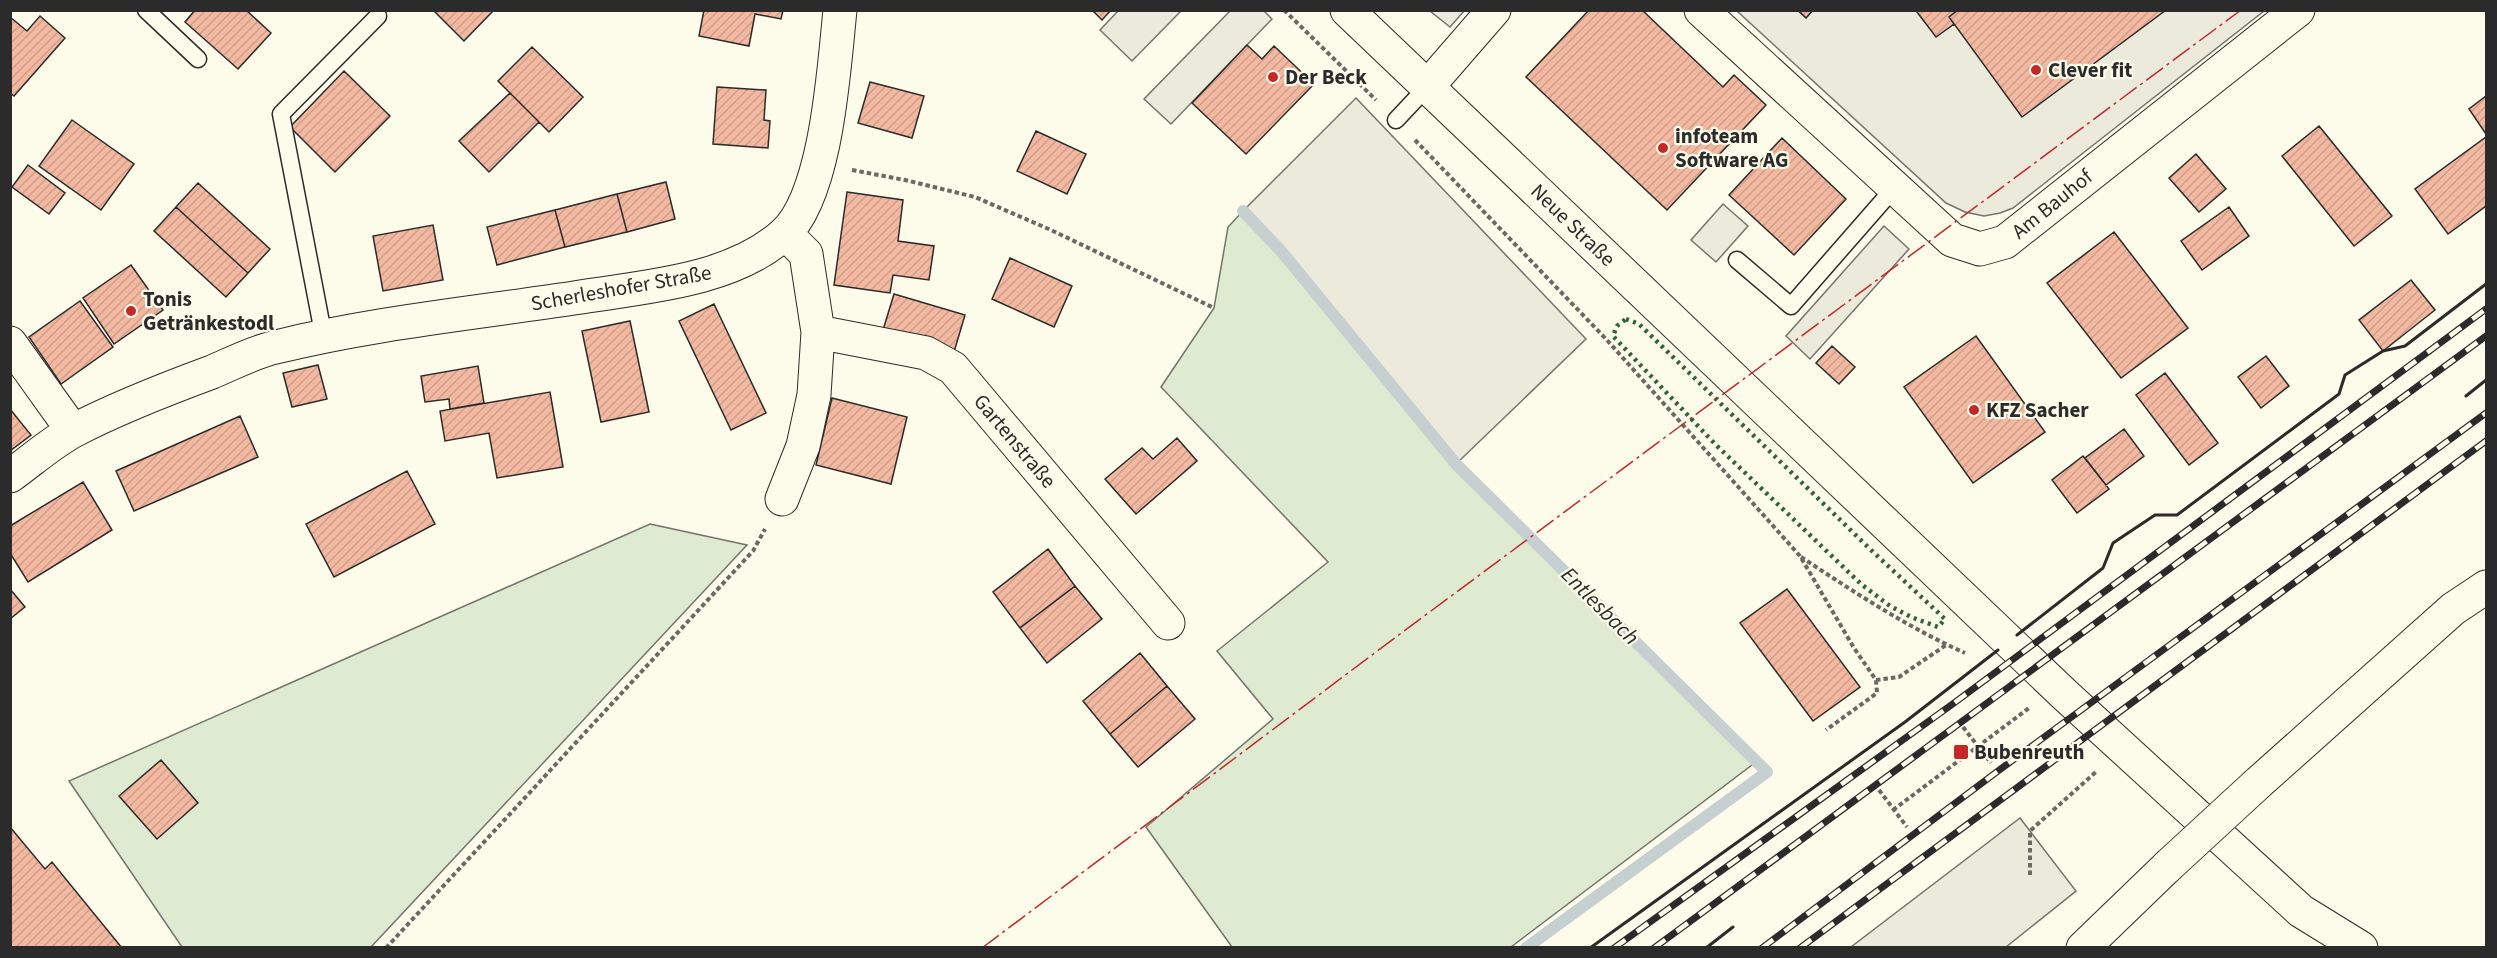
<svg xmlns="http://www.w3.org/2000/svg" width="2497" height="958" font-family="'Source Sans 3',sans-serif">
  <defs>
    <pattern id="building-hatch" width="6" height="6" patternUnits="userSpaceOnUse" patternTransform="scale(1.5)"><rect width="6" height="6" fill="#f2b8a0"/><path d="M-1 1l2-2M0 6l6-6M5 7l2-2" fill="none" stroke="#d09e8a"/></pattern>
  </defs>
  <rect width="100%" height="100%" fill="#fdfbea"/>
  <path fill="#deebd1" stroke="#74746e" stroke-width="1.5" d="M1243,211L1281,251L1456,464L1756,762L1511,947H1232L1146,827L1273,719L1217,651L1328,562L1161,387L1214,308L1228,227Z
    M650,524L747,545L371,947H182L69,781Z"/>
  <path fill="#eceadb" stroke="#74746e" stroke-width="1.5" d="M1813,10L2264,11L2013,208L2000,213L1984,216L1965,212L1946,203L1737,11H1798L1806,18Z
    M1118,11V10L1181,11L1132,61L1100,30Z
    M1230,11H1264L1272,19L1171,124L1144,99Z
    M1430,11H1464L1450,27Z
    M1356,98L1586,339L1456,464L1281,251L1243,211Z
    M1723,204L1748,226L1716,262L1691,240Z
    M1884,226L1909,249L1810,359L1786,336Z
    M2020,818L2076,891L2006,947H1851Z"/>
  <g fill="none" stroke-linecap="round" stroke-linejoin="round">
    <path stroke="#c7d0d0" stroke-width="12" d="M1243,211L1281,251L1456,464L1767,772L1526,948"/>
  </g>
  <path fill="url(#building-hatch)" stroke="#2b2b2b" stroke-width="1.5" d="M195,10H246L271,33L238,69L185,22Z
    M433,10H494L464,41Z
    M704,10H783L781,19L755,14L749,46L699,36Z
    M1092,10H1111L1102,20Z
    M1589,10H1642L1723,87L1734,75L1766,105L1667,210L1526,77Z
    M1798,10H1813L1806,18Z
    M1919,10H1958L1949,17L1954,24L1936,37L1917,12Z
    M1958,10H2166L2022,117L1949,17Z
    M40,16L65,38L14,96L10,93V17L27,31Z
    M1247,45L1262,59L1274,46L1314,84L1246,154L1192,103Z
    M532,47L583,97L549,132L498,81Z
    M344,71L390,116L335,172L290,127Z
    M870,82L924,96L912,138L858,123Z
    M717,87L766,90L764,120L770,121L768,148L713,144Z
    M510,93L539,122L489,172L459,141Z
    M2486,96V134L2469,109Z
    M72,120L134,164L101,210L39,166Z
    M2319,126L2392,216L2354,246L2282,156Z
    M1036,131L1086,154L1067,194L1017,171Z
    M2486,137V206L2448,234L2415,189Z
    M1782,138L1846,199L1794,255L1729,195Z
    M2196,154L2226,189L2199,212L2169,178Z
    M28,165L65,193L49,214L12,187Z
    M666,182L675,219L627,232L617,194Z
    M198,183L270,249L248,273L176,207Z
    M847,192L903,200L898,241L934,246L929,280L893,275L890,293L834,285Z
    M617,194L627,232L565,247L555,210Z
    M176,207L248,273L226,297L154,231Z
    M2229,207L2249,236L2202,270L2181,241Z
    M555,210L565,247L497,265L487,227Z
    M433,225L443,280L383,291L373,236Z
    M2114,232L2188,328L2121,378L2047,283Z
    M1010,258L1072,286L1054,327L992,299Z
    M131,265L163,310L114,344L83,298Z
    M2411,280L2435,310L2383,351L2359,320Z
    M894,294L965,315L954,352L883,330Z
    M80,301L113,347L61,384L29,337Z
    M714,304L766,413L731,430L679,321Z
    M630,321L649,412L601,422L582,331Z
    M1976,336L2045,432L1973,483L1904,387Z
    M1832,346L1855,367L1839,384L1816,363Z
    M2266,356L2289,386L2261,408L2238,377Z
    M318,365L327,399L292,407L283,373Z
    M478,366L484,403L450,409L449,399L425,402L421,376Z
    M2165,373L2218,443L2189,465L2136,395Z
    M550,392L563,467L497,478L489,433L445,441L440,411Z
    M832,398L907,417L891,484L816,465Z
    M10,409L31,435L10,451Z
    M240,416L258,457L134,511L116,471Z
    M2124,429L2144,456L2106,485L2085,458Z
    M1177,438L1197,461L1136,514L1105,479L1142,448L1153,459Z
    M2083,456L2109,489L2077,513L2052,480Z
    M407,471L435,524L334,577L306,524Z
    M83,482L112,530L28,582L10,553V526Z
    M1048,549L1075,586L1020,628L993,592Z
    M1075,586L1102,619L1047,663L1020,628Z
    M10,589L25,607L10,619Z
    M1787,589L1860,687L1813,721L1740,623Z
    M1140,653L1167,686L1110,734L1083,701Z
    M1167,686L1195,719L1138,767L1110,734Z
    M161,760L198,803L157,839L119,796Z
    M10,827L45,869L52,862L122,948H10Z"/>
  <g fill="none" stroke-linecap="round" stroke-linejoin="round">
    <defs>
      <path id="lane" d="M146,10L198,59
        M1396,120L1428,86
        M1737,260L1791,306L1895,187
        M324,338L281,114L378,16"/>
      <path id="street" d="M1701,10L1952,240L1980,249L2005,242L2298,10
        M1428,86L1494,10
        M818,332L926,353L953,368L1168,623
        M10,343L73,431
        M10,476C31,461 52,442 75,430C119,407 166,389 212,372C233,363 254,352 276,347C373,323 475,313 574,298C642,287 731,282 784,234C827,195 834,67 840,10
        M782,499L803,446L814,395L818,332L806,254L785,233"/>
      <path id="secondary" d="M1347,10L2064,694L2301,911L2361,948
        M2257,784L2453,609L2486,587
        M2083,948L2168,866"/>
    </defs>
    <use href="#lane" stroke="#2b2b2b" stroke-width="19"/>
    <use href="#street" stroke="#2b2b2b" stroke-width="35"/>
    <use href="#secondary" stroke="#2b2b2b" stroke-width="35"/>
    <path stroke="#6a6964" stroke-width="4" stroke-dasharray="4.5 3" stroke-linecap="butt" d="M1284,10L1376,100
      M1415,140L1606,339L1800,556L1854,648L1876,680L1877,693L1826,730
      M852,170L905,180L975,197L1051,230L1214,308
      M1801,557C1854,592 1907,627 1965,653
      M1876,680L1899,677L1946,645
      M1963,727L1991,763
      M1879,790L1907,827
      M1893,810L2029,708
      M2030,875V831L2097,771
      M386,948L753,551L765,529"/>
    <use href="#lane" stroke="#fdfbea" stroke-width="16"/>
    <use href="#street" stroke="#fdfbea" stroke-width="33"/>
    <use href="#secondary" stroke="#fdfbea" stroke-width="33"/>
    <defs>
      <path id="rail" d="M1614,948L1954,703L2486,309
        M1654,948L2486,336
        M1762,948L2002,768L2486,413
        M1800,948L2486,441"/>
    </defs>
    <use href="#rail" stroke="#2b2b2b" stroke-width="7"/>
    <use href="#rail" stroke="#fdfbea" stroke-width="4.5" stroke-dasharray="14" stroke-linecap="butt"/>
    <defs>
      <path id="secondary-bridge" d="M2168,866L2257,784"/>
    </defs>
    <use href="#secondary-bridge" stroke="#2b2b2b" stroke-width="35" stroke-linecap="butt"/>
    <use href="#secondary-bridge" stroke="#fdfbea" stroke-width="33"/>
    <path stroke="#34623c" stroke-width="4.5" stroke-dasharray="3 4.5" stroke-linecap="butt" d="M1626,319L1639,324L1871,550L1945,619L1938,627L1911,617L1890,606L1861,584L1715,444L1613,336L1617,326Z"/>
    <path stroke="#2b2b2b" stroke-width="3" d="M2466,396L2486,380
      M2017,635L2103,568L2113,543L2155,515H2177L2339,394L2345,375L2383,351L2405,346L2486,284
      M1590,948L1905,722L1998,650
      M1706,948L1733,927"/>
    <path stroke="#c62828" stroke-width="1.5" stroke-dasharray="21 4.5 3 4.5" stroke-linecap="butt" d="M982,948L1400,634L2241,10"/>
  </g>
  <g fill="#c62828" stroke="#fdfbea" stroke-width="2">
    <circle cx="2036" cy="70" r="6"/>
    <circle cx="1273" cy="77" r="6"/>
    <circle cx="1663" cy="148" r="6"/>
    <circle cx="131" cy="311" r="6"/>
    <circle cx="1974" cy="410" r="6"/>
    <rect x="1953" y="744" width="16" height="16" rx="3"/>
  </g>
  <g text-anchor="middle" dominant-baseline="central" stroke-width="4.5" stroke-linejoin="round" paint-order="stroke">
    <g font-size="21" font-weight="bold" fill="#2b2b2b" stroke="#fdfbea" text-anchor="start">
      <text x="2048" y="70">Clever fit</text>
      <text x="1285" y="77">Der Beck</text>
      <text x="1675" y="136">infoteam<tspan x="1675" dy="24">Software AG</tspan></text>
      <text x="143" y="299">Tonis<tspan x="143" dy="24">Getränkestodl</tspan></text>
      <text x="1986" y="410">KFZ Sacher</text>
      <text x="1974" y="752">Bubenreuth</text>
    </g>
    <g font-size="21" fill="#2b2b2b" stroke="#fdfbea">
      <text transform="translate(2052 204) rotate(-39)">Am Bauhof</text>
      <text transform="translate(1573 225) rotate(44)">Neue Straße</text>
      <text transform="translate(621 288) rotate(-10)">Scherleshofer Straße</text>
      <text transform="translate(1015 441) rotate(50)">Gartenstraße</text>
    </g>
    <g font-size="22" font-style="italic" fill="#2b2b2b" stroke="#fdfbea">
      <text transform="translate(1600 606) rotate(45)">Entlesbach</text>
    </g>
  </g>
  <rect width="2497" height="958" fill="none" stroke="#2b2b2b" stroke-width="24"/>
</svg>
